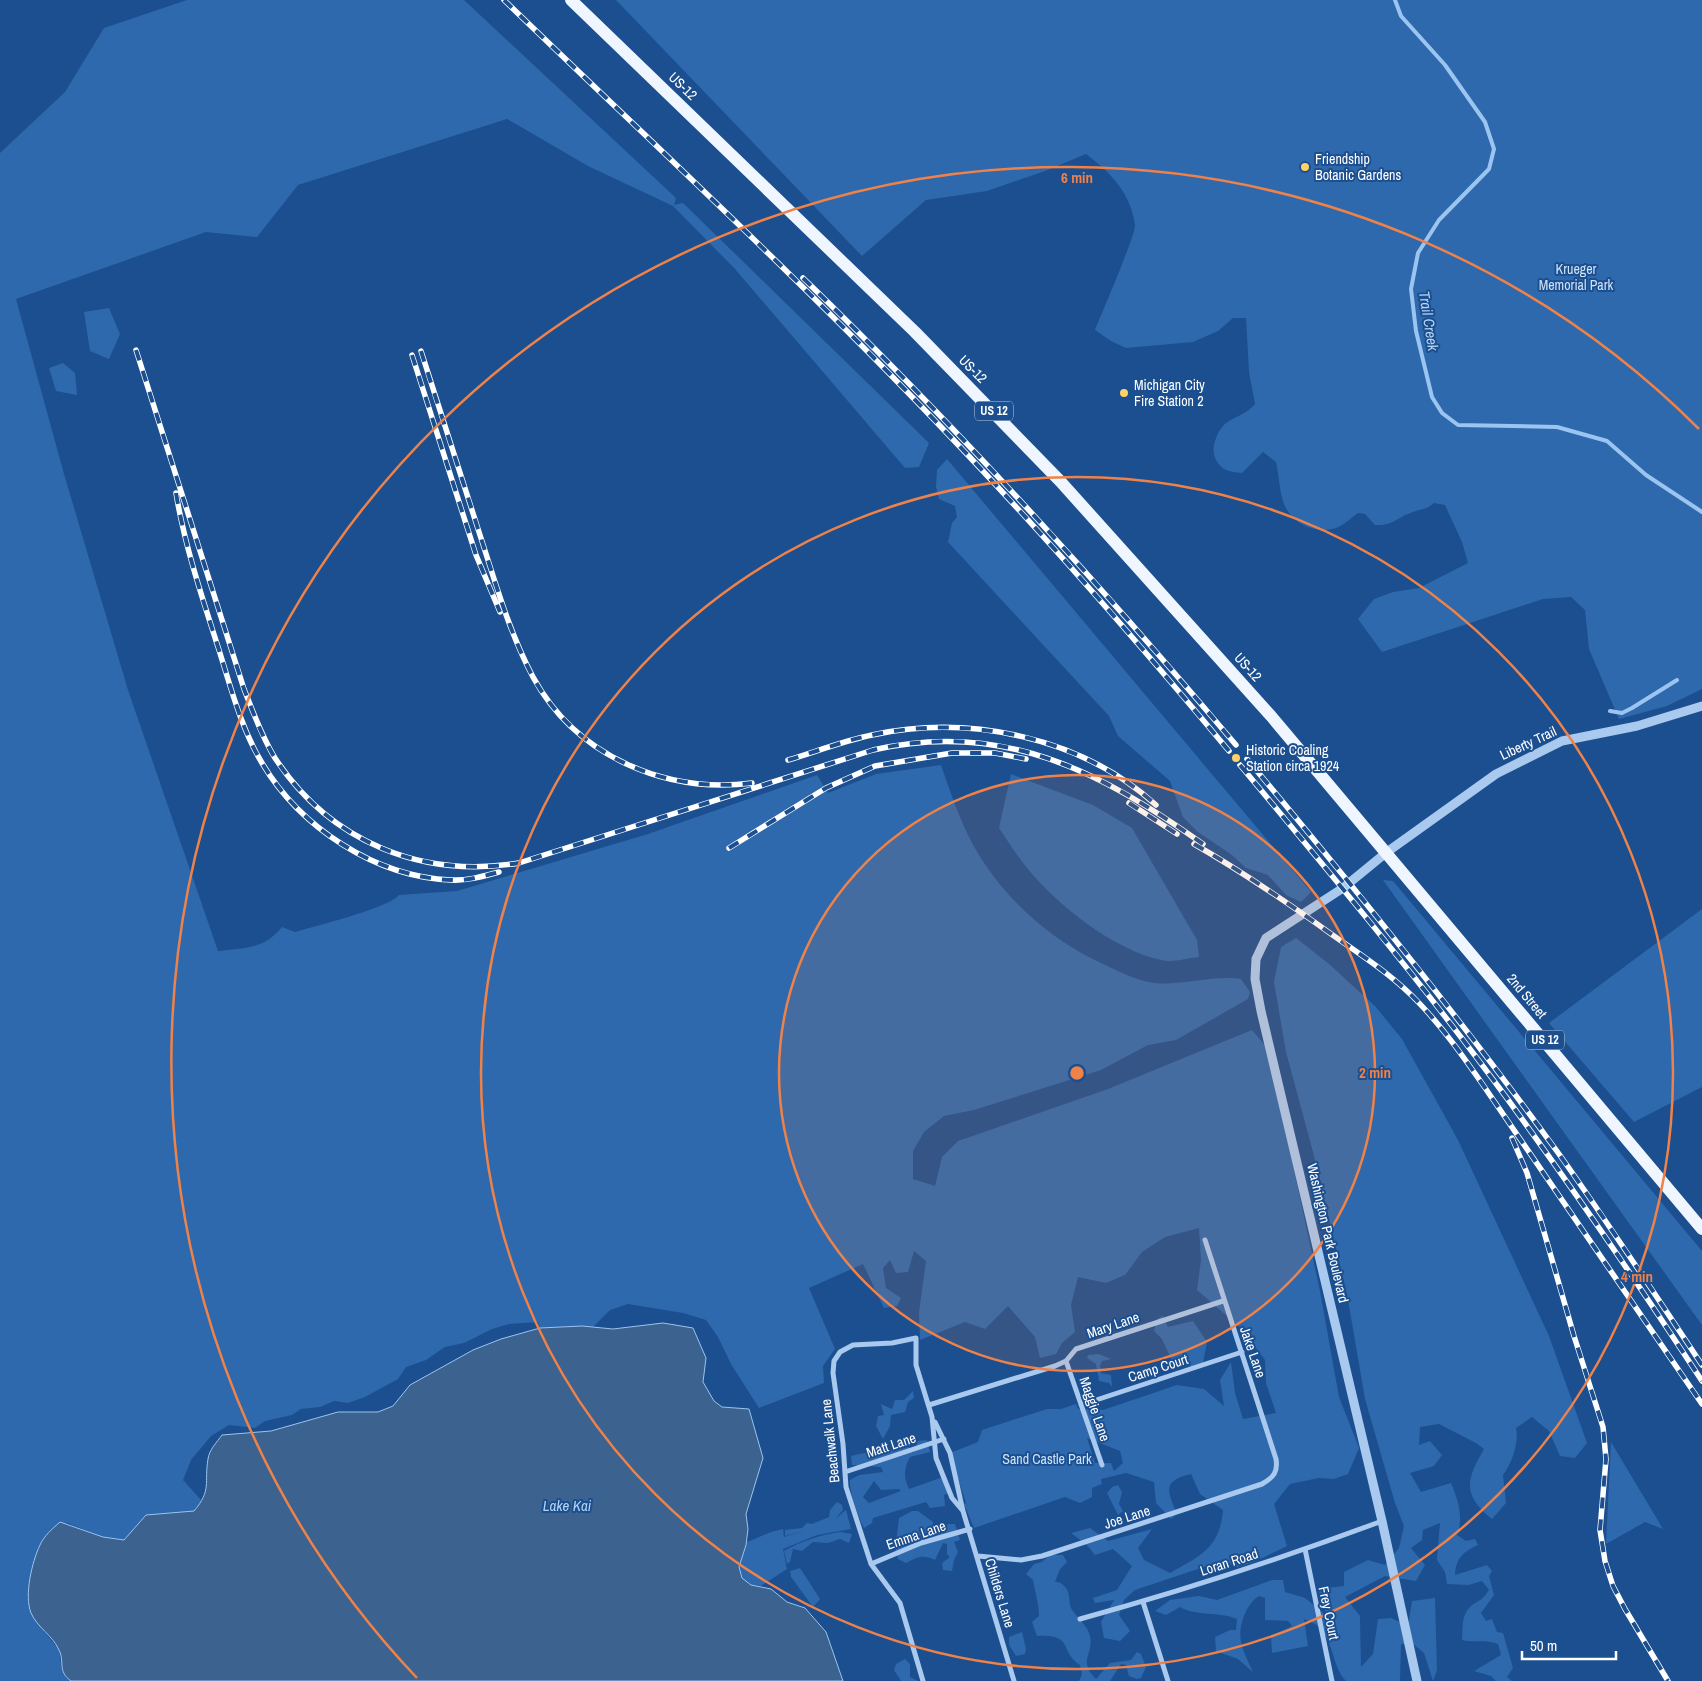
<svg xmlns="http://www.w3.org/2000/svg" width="1702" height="1681" font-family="'Archivo Narrow',sans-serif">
  <rect width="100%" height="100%" fill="#1b4f8f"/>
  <path fill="#2e69ad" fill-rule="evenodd" d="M187,0H464L676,198L674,205L683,203L929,443L919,467L905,468L735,269L673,206L588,166L507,119L298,185L257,237L206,232L16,299L64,474L128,690L218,951C246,947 263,950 282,927L295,932C315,926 389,908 399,895L457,891L648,834L817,775L828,793L876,774L941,765C950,791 959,818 972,843C1000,894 1045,936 1097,961C1114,969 1136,981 1154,983C1183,986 1212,975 1241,979L1250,992L1248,999L1176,1040L1148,1045L1101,1070L974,1110L944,1116L924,1132L913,1151V1179L935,1186L942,1157L958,1141L1108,1089L1252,1030L1268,1049L1320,1291L1339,1397L1359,1448L1348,1474L1334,1479L1319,1478L1290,1484L1274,1504L1287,1546L1254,1562L1237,1567L1222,1561L1135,1590L1124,1600L1119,1615L1130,1631L1120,1641L1104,1638L1101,1622L1114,1600L1095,1603L1093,1598L1117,1590L1132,1566L1113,1549L1095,1555L1087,1545L1071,1533L1090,1528L1108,1541L1152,1529L1138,1548L1144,1560L1170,1573C1200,1556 1220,1548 1223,1510L1200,1494L1191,1474C1162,1481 1167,1490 1177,1514L1171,1519L1156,1503L1154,1482L1126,1473L1101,1479L1102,1484L1092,1488V1497L1080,1503L1065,1497L974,1528L964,1504L966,1503L950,1453L978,1442L982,1430L1047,1409H1061L1076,1404L1078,1409L1103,1410L1177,1385L1204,1389L1224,1406L1220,1380L1231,1362L1235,1393L1243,1419L1276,1413L1266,1383L1265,1360L1242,1329L1197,1290L1201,1260L1199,1228L1165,1237L1142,1252L1125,1275L1106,1283L1078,1277L1071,1305L1075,1332L1062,1343L1056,1354L1040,1358L1035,1337L1008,1306L985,1329L965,1322L920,1340L919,1312L926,1261L914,1251L908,1272L896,1273L890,1260L883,1268L886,1288L901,1298L897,1306L884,1308L863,1264L809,1288L835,1349L823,1366L824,1383L759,1408L731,1364L718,1337L706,1320L683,1313L628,1304L610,1310L592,1328L582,1326L540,1328L538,1322L509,1324L492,1329L464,1343L445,1347L426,1360L406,1367L398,1379L365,1397L348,1403L334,1401L320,1407L301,1409L292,1415L265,1421L255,1428L229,1425L211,1436L191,1460L183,1480L202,1501L194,1511L146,1515L124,1540L103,1537L67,1523L39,1546L28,1590L42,1629L60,1651C60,1662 61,1674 71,1681H0V153L65,92L104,28ZM1087,1438L1120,1451L1123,1463L1114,1471L1111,1463H1095Z
    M616,0H1702V689L1667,706L1619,719L1589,649L1585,610L1571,597L1543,599L1382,652L1358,619L1374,599L1393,592L1419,588L1468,563L1462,542L1445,505L1434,503C1424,511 1423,508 1413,512C1397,517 1394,526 1375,525L1365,514L1358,513C1351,518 1344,525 1336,528C1315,535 1289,522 1283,501C1279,488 1279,475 1276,462L1263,452L1242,473C1230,472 1222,471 1216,460C1213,454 1213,447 1215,441C1224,414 1239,422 1255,404L1249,372L1246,318H1233L1218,331L1193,342L1126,348L1111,341L1095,330C1101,315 1136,234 1135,225C1131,193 1110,172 1086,154L1045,171L987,191L926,200L862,256Z
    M109,308L120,334L109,359L90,351L84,312Z
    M63,363L75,373L77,395L56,391L49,368Z
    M947,459L1311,892L1301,902L1286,895L1268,875L1246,868L1232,855L1198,832L1183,817L1170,781L1118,736L1109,716L948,542L952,523L957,517L955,506L939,499L936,487L937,470Z
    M1011,774L1093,805L1132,828L1197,940L1199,957C1187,958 1172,963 1161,960C1114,950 1057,905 1027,868C1017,856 1008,841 999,828Z
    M1383,880L1393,881L1702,1251V1325Z
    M1702,909V1087L1634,1122L1549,1023Z
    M1296,938L1329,964L1375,1006L1402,1039L1458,1140L1549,1336L1587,1443L1575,1458L1560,1456L1549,1431L1532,1417L1516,1428C1519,1443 1512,1463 1503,1475L1506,1503L1492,1519C1462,1495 1466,1480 1484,1449L1476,1443L1439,1424L1420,1427L1419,1445L1430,1441L1442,1455L1434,1466L1410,1473L1421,1492L1451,1483C1458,1500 1464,1517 1457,1535L1466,1541L1475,1539L1478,1545C1463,1552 1456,1558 1455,1575L1487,1565L1492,1571L1489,1576L1494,1595L1481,1613L1486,1621L1492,1619L1497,1632L1503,1633L1513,1668L1507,1677L1512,1681H1496L1491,1676L1474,1671L1501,1655L1498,1644C1487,1639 1474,1643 1462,1640C1463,1627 1461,1615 1471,1606C1480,1599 1481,1602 1489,1590L1482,1581L1469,1585L1447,1584L1445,1572L1437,1560L1440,1523L1423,1530L1422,1540L1411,1548L1425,1565L1416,1581L1385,1576L1345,1597L1360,1616L1361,1667L1373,1654L1378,1619L1391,1618L1408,1626L1412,1601L1435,1598L1437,1670L1433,1681L1424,1653L1413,1644H1401L1400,1681H1346C1332,1667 1334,1641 1319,1627C1315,1623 1308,1621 1304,1619L1308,1646L1272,1653L1271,1636L1292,1626L1288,1621L1265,1620V1598L1259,1596C1246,1604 1238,1626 1241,1642C1243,1652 1249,1663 1253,1672L1238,1659L1216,1651L1215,1637L1230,1630H1236L1237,1619C1218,1611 1198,1617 1180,1607L1166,1615L1155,1611L1170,1600L1199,1596L1217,1600L1272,1580H1283L1285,1592L1305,1598L1327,1616L1318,1589L1344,1586V1572L1368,1560L1385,1565L1399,1548L1404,1526L1395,1503L1365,1399L1347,1294L1313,1152L1286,1052L1274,982L1281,947Z
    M1163,1316L1168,1327L1193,1321L1207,1342L1202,1368L1173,1363L1162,1339L1154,1331L1157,1319Z
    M1099,1354L1111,1359L1102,1361L1100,1366L1101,1373L1111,1375L1112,1387L1109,1383L1099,1381L1096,1364L1087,1358L1088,1355Z
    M913,1391L914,1398L908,1402L905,1412L891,1415L890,1426L883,1439L876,1426L878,1416L884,1415L881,1404L892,1409L895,1400H904Z
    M927,1440L930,1452L910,1457C904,1469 903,1476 909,1489L943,1477L949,1493L944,1495L945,1506L930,1508L926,1502L873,1518L872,1523L864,1528C858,1517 849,1492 850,1480L859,1475L883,1472L881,1467L852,1465L851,1456L873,1451L875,1456C886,1452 894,1445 906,1444L913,1453L918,1441ZM874,1481L881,1490L899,1489L901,1491L869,1503L863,1497Z
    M1611,1442L1663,1529L1645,1522L1606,1544Z
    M1118,1485L1122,1492L1119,1504L1123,1511L1118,1515L1107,1493L1112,1487Z
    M837,1502L842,1505L843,1510L835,1519L846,1510L851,1529L817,1535L783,1549L787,1569L761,1586L751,1585L742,1578L739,1567L747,1542L771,1532L783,1529L784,1537L803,1531L785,1536V1530L802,1528L807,1523L812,1524L829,1517L830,1510Z
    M912,1511H918L933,1522L934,1532H942L948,1524H955L960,1540L954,1542L958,1552L954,1560L952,1571L943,1570L942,1563L950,1557L947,1554V1544L943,1543L935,1560C923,1554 917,1557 906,1563L898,1559L895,1548L900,1544L896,1543L899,1518Z
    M840,1532L852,1534L849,1543L840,1539L828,1543L813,1542L802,1551L793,1549L790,1562L787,1564L784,1551C801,1541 820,1535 840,1532Z
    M1050,1555H1063L1067,1562L1060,1569L1055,1582C1059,1582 1062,1583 1065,1587C1071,1593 1068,1601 1071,1608C1077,1618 1088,1626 1090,1636C1094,1655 1077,1660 1096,1679L1110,1663L1131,1660L1137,1652L1141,1654L1146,1667L1141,1678L1137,1679L1129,1676L1126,1665L1121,1664L1110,1681H1079L1082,1674L1080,1665C1058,1651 1075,1634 1037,1636L1032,1622L1039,1616C1039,1604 1035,1592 1033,1580L1026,1574L1034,1564L1042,1562Z
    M800,1568L820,1599L813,1607L791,1577L790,1571Z
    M1022,1632L1026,1649L1025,1654L1016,1656L1009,1645V1637Z
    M905,1659L910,1664V1677L918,1681H901L894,1670L896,1664Z"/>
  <path fill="#3c6290" stroke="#9cc4f0" d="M663,1323L693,1328L706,1358L703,1382L714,1401L722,1407L749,1409L763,1458L746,1514L748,1529L746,1545L739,1567L742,1578L751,1585L771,1589L787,1602L805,1608L826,1632L843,1681H71C57,1671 65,1661 59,1650C53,1636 37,1627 31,1613C24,1595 32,1562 40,1545C44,1536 52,1529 60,1522L103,1537L124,1540L146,1515L194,1511C212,1490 204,1483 208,1459C209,1450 217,1442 222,1435L271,1431L338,1412H378L393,1406L410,1385L473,1350L501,1339L540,1328L582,1326L613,1329Z"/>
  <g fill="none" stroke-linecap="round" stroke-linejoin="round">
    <path stroke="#9cc4f0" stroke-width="4" d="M1395,0L1401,16L1445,65L1485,122L1494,149L1489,169L1439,220L1418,253L1411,289L1416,331L1432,397L1442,413L1458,425L1557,427L1607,441L1646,475L1702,512
      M1610,711L1622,713L1632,708L1677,680"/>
    <path stroke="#a9c9ee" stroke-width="5" d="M1066,1361L1102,1465
      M929,1405L1055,1366L1066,1361L1076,1349L1223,1301
      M1081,1405L1242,1352
      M935,1422L950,1453L963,1511L1014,1681
      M845,1472L944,1439
      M1305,1549L1332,1681
      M978,1556L1021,1560L1042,1556L1262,1484C1274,1477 1278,1472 1276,1459L1205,1240
      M871,1564L921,1543L970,1529
      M1143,1602L1168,1681
      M1080,1619C1182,1591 1283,1558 1382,1521
      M923,1681L900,1603L871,1564L846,1487L843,1444L833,1373L834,1361L840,1352L853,1345L892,1343L916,1338V1365L932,1417L936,1458L952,1498L963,1511"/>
    <path stroke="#a9c9ee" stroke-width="9" d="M1417,1681L1382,1521L1261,1011L1255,979L1256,959L1266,938L1343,888L1387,852L1496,774L1562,741L1637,726L1702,706"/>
    <path stroke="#f0f6ff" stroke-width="12" d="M571,0L915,332L1060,481L1271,716L1702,1229"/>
    <defs>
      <path id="rail" d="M504,0C651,142 802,281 943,429C1043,533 1137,641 1229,751
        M803,278C956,426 1099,583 1236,745
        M136,350L244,689C253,712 262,737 275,758C330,842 422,879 519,863L873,750C1002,720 1100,771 1203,844
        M421,351C440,412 460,472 479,532C495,581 509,632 533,677C576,756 665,794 752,783
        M412,355L476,555L500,612
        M176,493C185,547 202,597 219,650C231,688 241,728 262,763C300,827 375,877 451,880C468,881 484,876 499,872
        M1247,759C1355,888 1460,1018 1559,1154C1608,1223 1655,1294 1702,1365
        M788,760C815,752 843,741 872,735C969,714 1081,737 1156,805
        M1240,765C1331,874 1422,983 1506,1097C1574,1190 1639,1285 1702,1381
        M1129,803L1177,834
        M1194,844C1243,872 1288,903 1334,936C1364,957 1395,977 1420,1004C1443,1028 1462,1055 1481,1082L1702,1404
        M729,848L826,788L875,766L952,753H995L1026,759
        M1512,1138L1527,1173L1574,1336L1603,1427L1606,1459L1600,1530L1605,1561L1613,1586L1625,1609L1668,1681"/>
    </defs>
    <use href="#rail" stroke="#fff" stroke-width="5.5"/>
    <use href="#rail" stroke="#1b4f8f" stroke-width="4" stroke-dasharray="11" stroke-linecap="butt"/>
  </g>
  <circle cx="1077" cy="1073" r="298" fill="#ee8249" fill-opacity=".12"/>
  <g fill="none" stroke="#ee8249" stroke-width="2.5">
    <circle cx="1077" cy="1073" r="298"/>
    <circle cx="1077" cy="1073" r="596"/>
    <path d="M417 1678A895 895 0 0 1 1699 429"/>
  </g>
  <g fill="#ffd166" stroke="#1b4f8f" stroke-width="2">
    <circle cx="1305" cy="167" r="5"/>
    <circle cx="1124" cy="393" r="5"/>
    <circle cx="1236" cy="758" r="5"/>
  </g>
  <g text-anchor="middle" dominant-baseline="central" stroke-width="4" stroke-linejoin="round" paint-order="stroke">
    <g fill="#1b4f8f" stroke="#bbcadd" stroke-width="1">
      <rect x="975" y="401.5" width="38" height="19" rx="4"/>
      <rect x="1526" y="1030.5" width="38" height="19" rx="4"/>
    </g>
    <g font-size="12" font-weight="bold" fill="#fff">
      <text x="994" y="411">US 12</text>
      <text x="1545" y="1040">US 12</text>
    </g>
    <g font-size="14" fill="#fff" stroke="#1b4f8f">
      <text transform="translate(683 86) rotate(44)">US-12</text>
      <text transform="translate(973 369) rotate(45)">US-12</text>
      <text transform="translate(1248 667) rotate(48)">US-12</text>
      <text transform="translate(1528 743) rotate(-25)">Liberty Trail</text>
      <text transform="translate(1527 996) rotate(50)">2nd Street</text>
      <text transform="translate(1328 1233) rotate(77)">Washington Park Boulevard</text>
      <text transform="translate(1113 1325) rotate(-19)">Mary Lane</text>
      <text transform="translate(1253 1352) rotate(71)">Jake Lane</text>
      <text transform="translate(1158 1368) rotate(-18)">Camp Court</text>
      <text transform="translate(1095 1409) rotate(71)">Maggie Lane</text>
      <text transform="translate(830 1441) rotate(-96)">Beachwalk Lane</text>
      <text transform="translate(891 1445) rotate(-18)">Matt Lane</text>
      <text transform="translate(1127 1517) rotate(-18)">Joe Lane</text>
      <text transform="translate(916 1535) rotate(-19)">Emma Lane</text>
      <text transform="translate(1229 1562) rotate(-18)">Loran Road</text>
      <text transform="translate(1000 1593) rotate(73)">Childers Lane</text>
      <text transform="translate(1329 1613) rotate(78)">Frey Court</text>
    </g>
    <g font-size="14" fill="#fff" stroke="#1b4f8f" text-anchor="start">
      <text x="1315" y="159">Friendship<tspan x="1315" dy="16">Botanic Gardens</tspan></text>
      <text x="1134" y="385">Michigan City<tspan x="1134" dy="16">Fire Station 2</tspan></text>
      <text x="1246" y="750">Historic Coaling<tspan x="1246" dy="16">Station circa 1924</tspan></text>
    </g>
    <g font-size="14" fill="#cfe3fa" stroke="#1b4f8f">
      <text x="1576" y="269">Krueger<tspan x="1576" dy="16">Memorial Park</tspan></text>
      <text x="1047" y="1459">Sand Castle Park</text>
    </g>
    <g font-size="15" font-style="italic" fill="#b5d3f5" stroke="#1b4f8f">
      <text transform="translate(1429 321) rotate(81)">Trail Creek</text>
      <text x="567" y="1505">Lake Kai</text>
    </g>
  </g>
  <circle cx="1077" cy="1073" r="8" fill="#ee8249" stroke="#1b4f8f" stroke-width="2.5"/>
  <g font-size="15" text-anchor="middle" font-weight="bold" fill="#ee8249" stroke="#1b4f8f" stroke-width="4" stroke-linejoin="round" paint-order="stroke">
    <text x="1077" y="183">6 min</text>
    <text x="1375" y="1078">2 min</text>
    <text x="1637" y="1282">4 min</text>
  </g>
  <path d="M1522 1651v8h94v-8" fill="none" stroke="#ffffff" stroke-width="2.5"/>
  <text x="1530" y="1651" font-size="15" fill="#ffffff" stroke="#1b4f8f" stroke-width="4" paint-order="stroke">50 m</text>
</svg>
